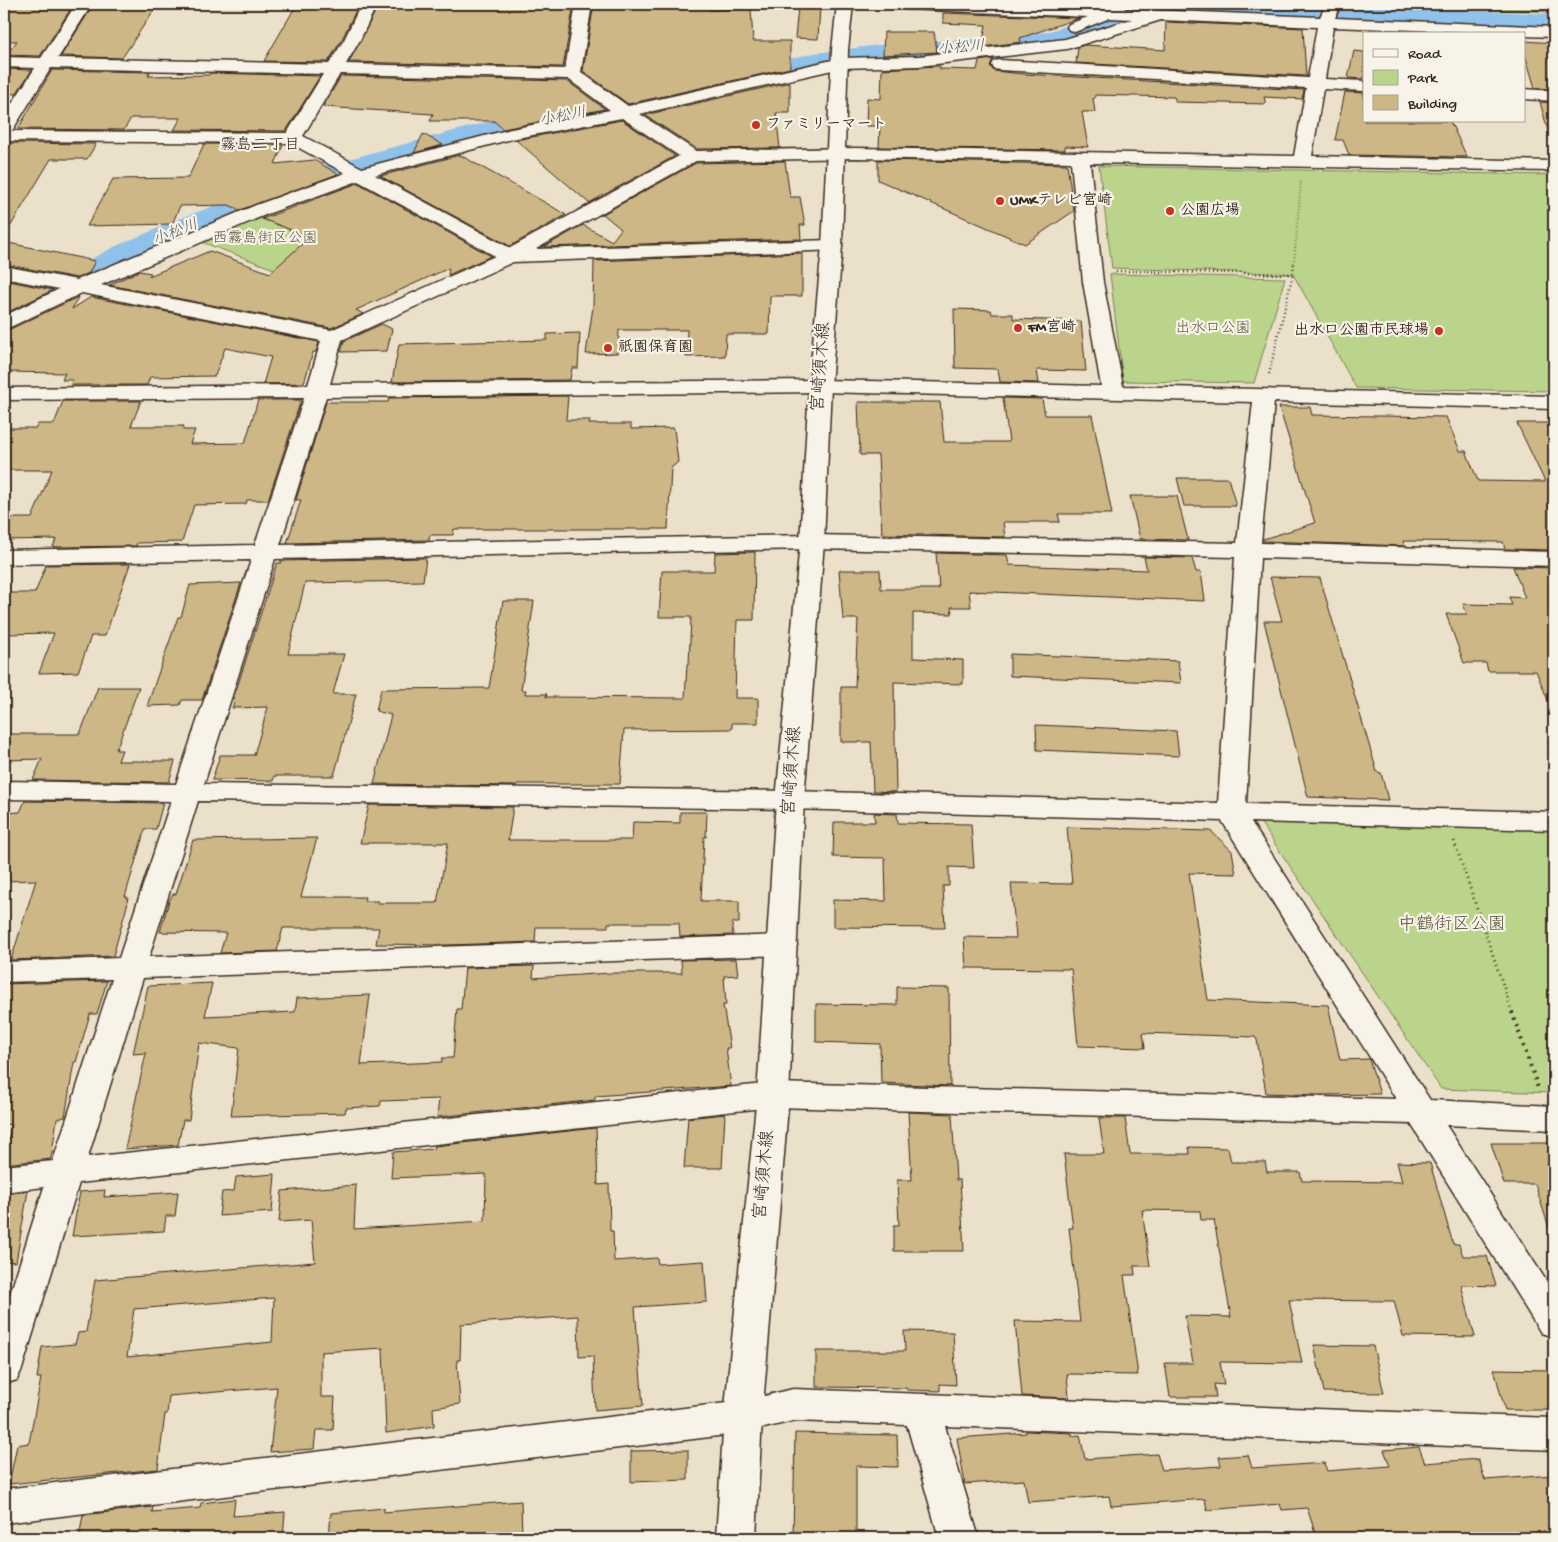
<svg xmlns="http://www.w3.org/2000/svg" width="1558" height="1542" font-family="'Gochi Hand','Klee One',sans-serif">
  <rect width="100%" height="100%" fill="#ebe1cb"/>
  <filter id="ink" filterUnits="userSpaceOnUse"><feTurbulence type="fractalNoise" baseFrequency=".02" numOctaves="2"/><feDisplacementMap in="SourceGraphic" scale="10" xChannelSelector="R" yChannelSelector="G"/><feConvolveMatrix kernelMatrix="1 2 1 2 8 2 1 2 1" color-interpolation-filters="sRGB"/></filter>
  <g filter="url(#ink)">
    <path fill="#bad48b" stroke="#7a7f54" d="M1372,4H1554V12Z
      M1099,166L1554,175V391L1356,388L1293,274L1112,268Z
      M265,211L330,238L282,272L196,240Z
      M1110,274L1285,278L1254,383L1123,381Z
      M1256,816L1554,825V1093L1441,1089Z"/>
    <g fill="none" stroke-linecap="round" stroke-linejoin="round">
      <path fill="#8fc1eb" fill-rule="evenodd" d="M1121,4H1328L1554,14V32L1148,13L1124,25L1055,48L1012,55L888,62L815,71L628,115L491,141L391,168L319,189L213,232L142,262L96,286L17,322L4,325V300L70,270L116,246L187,216L295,175L367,154L488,122L628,95L815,53L888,44L1012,37L1050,31L1104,13Z"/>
    </g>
    <path fill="#ceb786" stroke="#3b2a1e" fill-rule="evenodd" d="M4,4H74L40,56L6,55L17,41H4Z
      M94,4H158L122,58L61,56Z
      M297,4H359L342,39L328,62L264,61Z
      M379,4H574L563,67L349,62Z
      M594,4H628V6L710,4V10L751,9L753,41H790V68L628,104L583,71Z
      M798,7H820L818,39L795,38Z
      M943,13L1079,18L1020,38L1021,42L982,47L986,25L943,23Z
      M1166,22L1303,28L1306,76L1076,63L1078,47L1085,45L1165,50Z
      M884,32H934L937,52L883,55Z
      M1524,41L1554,43V89L1535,88L1524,51Z
      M1354,51L1364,52V79L1348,78Z
      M993,59L990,66L994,71L1023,74L1304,90L1302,99L1264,97L1266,104L1176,102L1174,97L1095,95V98H1093L1095,112H1082L1088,147L1065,146V150L879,147L880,126H866L867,98L881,99L882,69L940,66V69L977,70L979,61Z
      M4,69L32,70L16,94L4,93Z
      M52,70L150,72L148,76L209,75L210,73L320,76L286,131L174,130L181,118H131L124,130L18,129Z
      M341,76L567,81L605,109L503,129L494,121H430L433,114L323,107Z
      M790,82V113H776L780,148L697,149L645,115Z
      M1345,92L1364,93V121H1450L1467,157L1349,155L1343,140H1335Z
      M1540,102L1554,103V130L1548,131Z
      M622,120L675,156L589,203L516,140Z
      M423,134L443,145L414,153Z
      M10,143L96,144L87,159H51L4,237V153Z
      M204,144L283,145L275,164L314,160L338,174L240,210L229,205L180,206L172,224L87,226L113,179L188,178Z
      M460,155L546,203L566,215L510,246L380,176Z
      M878,160L1067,164L1074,211L1025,244L878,180Z
      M785,161L790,197H800L805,225H800L801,239L544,247L583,225L612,241L621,229L603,214L696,163Z
      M358,183L491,256L448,275L449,268L356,310L363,314L331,328L109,285L139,271L151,273L149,276L210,251L270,273L310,237L262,219Z
      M4,242L95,261L89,273L77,278L4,264Z
      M802,253V296H770L769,334H726L725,356L686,357L687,330H619L618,353L586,354L593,307L594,261Z
      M4,280L53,290L4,314Z
      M78,297L72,309L91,297L319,342L316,352H313L304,383L263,384L271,357L225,348L215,376L150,377L147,385H70L73,380H62L65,373L4,372V332Z
      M954,309L991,310L992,314H1013V319L1081,321L1086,371L1037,370L1039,383L1000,382L998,369L955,368Z
      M382,324L392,329L387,351L341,352L344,341Z
      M580,333L578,368H572L570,380L392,382L399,344L547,340V334Z
      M568,396L566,420H590L589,424H631V429L674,428L678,462L671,468L668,529H454L453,535H430L429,540L287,543L301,500H296L326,402H388L389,398Z
      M1003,398L1042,399L1045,415H1092L1112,514H1058L1060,522H1003L1005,537L882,534L878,455H860L858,402H940L944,442H1009Z
      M258,400H300V403L268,500H247L246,504L194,505L182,542L137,543L136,546L53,547L56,539L4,540V518H32L52,470H4V428H36L38,424H54L63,401H141L131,426H184L183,430H195L190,444L245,443Z
      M1279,407H1310L1312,415L1446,417L1460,451H1466L1478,481L1545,482L1517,423H1554V550L1505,549L1503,542L1403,541L1405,546L1263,541V539L1315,523Z
      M1177,478H1228L1236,506H1184Z
      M1130,496H1177L1188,540L1140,539Z
      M755,552L754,620H737L735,698H758V723H732V729L624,730L620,784H517L516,786L374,784L391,715L376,711L381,689L489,688L503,601H534L521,690H526L525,694H547L546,697L685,698L687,664H689L691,617H659L662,571H714L715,553Z
      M936,553L1007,555L1009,565L1147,570L1144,557L1192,558L1196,572H1201L1205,601L969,591L971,607H951L952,614L913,613V658L963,660V684L894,682L896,792L873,791L871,742H841V687H855L858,619H843L839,570H880L881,589H939Z
      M426,558L423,581L305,583L288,654H344L333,694H356L334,776H274L273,781L212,780L220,755H254L268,707L232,708L235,700H233L277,563H281V561Z
      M130,564L105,636H91L78,672L39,673L54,633L4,634V593H35L46,565Z
      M1513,567L1554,568V715L1536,671H1488L1486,663H1464L1446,614H1467L1463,604L1512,605L1509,597L1525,598Z
      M1270,577L1320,578L1377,772L1381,773L1388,800L1308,797L1264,621H1282Z
      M241,583L202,700H182L180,705L147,706L178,617H181L190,585Z
      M1010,654L1178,661L1181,683L1010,676Z
      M98,687H139L116,750H122L118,761H175L169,782L33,780L42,759L4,760V734H80Z
      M1036,725L1176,731L1179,756L1037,750Z
      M25,801L163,803L156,829H145L125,897H128L127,902H128L113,956L11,960L36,880L4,881V813L20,812Z
      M369,805L513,807L508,840H632L633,822L680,823V812H707L706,837H704L701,901H739V923H732L733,935L680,937L679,923H608V927H536L535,942L448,945L376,944L379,928H283L277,951L220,953L226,933L160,932L169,901L173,894H176L193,840L317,838L301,897H365L364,901H378V903H437L448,843H360Z
      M874,813L897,814L898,823L971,824L974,868L949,867V886H943L945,928L833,927V900L886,901L885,858L833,857L834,822H875Z
      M1067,827L1211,831L1232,851L1236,874L1189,873L1208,1000L1328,1005L1340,1060L1369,1059L1380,1094L1319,1095L1266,1093L1257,1040L1255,1037L1143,1033L1145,1048L1078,1046L1071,969L966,968L964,937L1016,938L1011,883L1072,884Z
      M736,959L738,975L724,976L726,1005H723L730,1048H726L731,1086L595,1096V1100L437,1117L439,1099L381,1101L380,1106L346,1108L345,1113L231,1116L239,1048L199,1043L189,1120H183L178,1145L125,1149L146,1053L133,1054L148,986L212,983L205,1016L295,1012L297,998L370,995L361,1065L442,1062V1058H453L457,1009H461L465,968L534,966L533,978L611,973H682L681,960Z
      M107,981L97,1014H90L76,1062H74L65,1117L57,1119L51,1159L4,1164L11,1124L4,1125V984Z
      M897,987L949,988L950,1086L881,1083L880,1044L816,1042V1004L897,1005Z
      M908,1112L952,1114L956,1180H960L964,1251H894V1225H899L897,1180H912Z
      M725,1114L722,1168H684L688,1118Z
      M1099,1118H1125L1130,1154H1190L1189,1147L1228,1148L1231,1162H1265L1267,1172H1300L1302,1181L1402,1182L1397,1162L1430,1163L1453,1244H1459L1463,1256H1487L1496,1286L1461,1285L1475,1337L1403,1336L1394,1301L1289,1300L1302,1363L1220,1362L1224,1385L1214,1384L1216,1397H1170L1165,1363H1193L1185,1316L1231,1317L1214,1220H1201L1200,1211L1142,1210L1150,1266H1134L1135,1275H1124L1138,1375L1067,1374L1069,1398L1022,1396L1015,1321L1080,1322L1069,1228H1073L1064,1154H1104Z
      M596,1128L598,1185L609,1184L610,1231H613L614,1261L657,1258L658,1264L704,1261L707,1302L635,1307L643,1406L595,1410L593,1356L579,1357L578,1316L461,1324L460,1360H457L460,1404L433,1408L434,1426L386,1433L383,1348L321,1352V1397H335L333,1430H316L314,1449L270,1452L277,1387L169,1396L167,1414H165L158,1469L9,1484L17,1445L29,1443L41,1378H37L42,1347L75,1344L78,1333L86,1332L95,1280L315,1262L311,1220L279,1222L282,1191L356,1185L354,1229L485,1221L486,1174L391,1178L393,1152L434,1149L435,1146ZM274,1298L272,1342L127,1357L134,1309Z
      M1491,1143H1554V1227L1549,1228L1535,1184H1504Z
      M275,1174L272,1212L219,1216L222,1192L234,1191L236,1177Z
      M105,1190L104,1197L178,1192L175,1216H166L164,1231L72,1236L80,1192Z
      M28,1191L16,1262L4,1261V1194Z
      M904,1331L953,1332L956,1385L940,1384V1391L907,1390L906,1388L816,1387V1351H905Z
      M1314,1345L1373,1346L1384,1393L1324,1392Z
      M1494,1369L1550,1370L1554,1383V1410H1505Z
      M1026,1431L1072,1433V1436L1080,1435L1085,1459L1157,1454L1162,1470L1221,1466L1219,1457L1248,1455L1252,1468L1324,1463L1327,1471L1390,1466L1384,1450L1419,1447L1425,1463L1478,1459L1485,1480L1554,1475V1538H1317L1307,1508L1282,1510L1280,1504L1207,1510L1205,1499L1111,1506L1109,1496L1028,1502L1024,1480L965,1484L957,1438L1026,1433Z
      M795,1433L897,1435L898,1467L856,1466V1538H793Z
      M688,1450V1480L631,1482V1451Z
      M235,1499L233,1516L285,1512L283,1538H79L83,1515L153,1507L152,1512L200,1508L201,1503Z
      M521,1501L522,1536L499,1538H329L331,1513L384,1508V1512Z"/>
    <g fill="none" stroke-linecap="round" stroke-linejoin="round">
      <defs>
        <path id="minor" d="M76,4H92L58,58L329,64L344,40L361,4H377L360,40L346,64L565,69L576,4H592L581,72L628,106L841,58L919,56L1065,39L1132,19L1110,18L1075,32L1069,30L1067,27L1069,24L1088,17L906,9L900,7L898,4H1009L1104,8L1110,4H1129L1124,9L1320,17L1326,4H1338L1340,6L1335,18L1554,27V37L1524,36V34L1333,27L1325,79L1364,81V91L1323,89L1312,156L1554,161V171L1090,163L1103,282L1123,386L1554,396V409L1274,402L1261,543L1554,552V566L1260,558L1246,804L1554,812V830L1251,822L1430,1100L1554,1106V1130L1446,1125L1554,1293V1337L1541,1333L1411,1124L773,1107L79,1183L22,1369L17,1380L4,1384V1313L44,1187L4,1192V1166L53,1161L112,979L4,982V962L119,958L171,801L4,799V781L176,784L251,560L4,564V550L255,545L304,398L4,400V388L308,385L321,341L82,293L4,330V316L59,289L4,278V266L77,280L256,205L345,173L290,143L4,141V116L35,68L4,67V57L41,58ZM1161,20L1317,27L1308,78L1000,60L994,61L992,65L994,69L1000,70L1306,88L1294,156L856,148L696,151L640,114L841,68L919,66L1067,49ZM51,68L323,74L287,133L12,131ZM340,74L568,79L610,110L511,129L362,168L303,136ZM622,118L679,156L510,248L375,175L512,139ZM856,158L1071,162L1083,282L1101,386L820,380L330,384L342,340L513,262L839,250L842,246L839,242L832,240L536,249L696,161ZM358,181L495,256L331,330L101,285L270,213ZM820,392L1253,402L1237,543L812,535L280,545L326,397ZM812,549L1235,557L1218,803L790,791L204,784L275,559ZM198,801L790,809L1222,821L1396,1099L773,1083L88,1157L143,978L782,955L793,952L797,945L793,938L782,935L149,957Z
          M1524,89L1554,91V101L1524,99Z
          M793,1389L1554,1418V1450L945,1426L979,1538H939L907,1425L793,1421L743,1433L4,1523V1489L743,1401Z"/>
        <path id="major" d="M837,4H853L848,50L842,246L831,386L824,542L804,800L789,1095L762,1417L756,1538H716L724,1417L757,1095L776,800L800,542L809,386L822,246L832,50Z"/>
      </defs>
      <use href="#minor" stroke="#3b2a1e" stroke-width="3"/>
      <use href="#major" stroke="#3b2a1e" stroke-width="3"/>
      <path stroke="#3b2a1e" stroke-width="2" stroke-dasharray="0.5 2.5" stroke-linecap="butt" d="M1294,263L1301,181"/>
      <path stroke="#3b2a1e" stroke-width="2.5" stroke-dasharray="1 3" stroke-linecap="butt" d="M1116,271L1293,274
        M1269,374L1293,274L1294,262"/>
      <path stroke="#3b2a1e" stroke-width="3" stroke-dasharray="1 4" stroke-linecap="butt" d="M1454,841L1513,1014"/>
      <path stroke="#3b2a1e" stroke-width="4" stroke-dasharray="2 5" stroke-linecap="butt" d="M1512,1012L1539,1091"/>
      <use href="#minor" fill="#f7f3e8" fill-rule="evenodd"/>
      <use href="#major" fill="#f7f3e8" fill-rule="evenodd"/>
    </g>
  </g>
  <g fill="#c8321e" stroke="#f7f3e8" stroke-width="2">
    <circle cx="756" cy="125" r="5"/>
    <circle cx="1000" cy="201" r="5"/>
    <circle cx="1170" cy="211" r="5"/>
    <circle cx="1018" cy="328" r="5"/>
    <circle cx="1439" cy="331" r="5"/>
    <circle cx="608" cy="348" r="5"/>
  </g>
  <g text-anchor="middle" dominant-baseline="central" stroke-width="4.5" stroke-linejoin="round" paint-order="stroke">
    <g font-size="15" font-weight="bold" fill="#3b2a1e" stroke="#f7f3e8" text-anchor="start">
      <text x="766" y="125">ファミリーマート</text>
      <text x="1010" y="201">UMKテレビ宮崎</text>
      <text x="1180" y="211">公園広場</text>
      <text x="1028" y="328">FM宮崎</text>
      <text x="1429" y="331" text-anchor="end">出水口公園市民球場</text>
      <text x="618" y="348">祇園保育園</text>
    </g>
    <g font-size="15" fill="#5b5439" stroke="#f7f3e8">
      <text x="265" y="239">西霧島街区公園</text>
      <text x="1213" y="329">出水口公園</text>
    </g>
    <g font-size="16" font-style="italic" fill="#54575c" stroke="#f7f3e8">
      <text transform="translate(961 49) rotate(-3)">小松川</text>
      <text transform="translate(563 118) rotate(-11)">小松川</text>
      <text transform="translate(176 234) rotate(-22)">小松川</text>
    </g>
    <g font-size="16" fill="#3b2a1e" stroke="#f7f3e8">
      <text x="260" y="146">霧島二丁目</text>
    </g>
    <g font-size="18" fill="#3b2a1e" stroke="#f7f3e8">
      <text transform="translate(822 367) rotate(-86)">宮崎須木線</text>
      <text transform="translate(793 771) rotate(-86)">宮崎須木線</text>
      <text transform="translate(765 1175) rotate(-85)">宮崎須木線</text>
    </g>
    <g font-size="18" fill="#5b5439" stroke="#f7f3e8">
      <text x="1452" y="925">中鶴街区公園</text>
    </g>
  </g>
  <rect width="1558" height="1542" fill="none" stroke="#f7f3e8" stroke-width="20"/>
  <rect x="10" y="10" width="1538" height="1522" fill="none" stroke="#3b2a1e" stroke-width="2" filter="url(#ink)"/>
  <rect x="1363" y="32" width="162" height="90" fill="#f7f3e8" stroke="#aca397"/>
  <rect x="1373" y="49" width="25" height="8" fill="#f7f3e8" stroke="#aca397"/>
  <text x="1408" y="58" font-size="15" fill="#3b2a1e">Road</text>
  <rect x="1373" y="70" width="25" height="15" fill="#bad48b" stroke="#aca397"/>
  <text x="1408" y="82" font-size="15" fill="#3b2a1e">Park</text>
  <rect x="1373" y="95" width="25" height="15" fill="#ceb786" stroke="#aca397"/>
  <text x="1408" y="108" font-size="15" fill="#3b2a1e">Building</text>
</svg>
